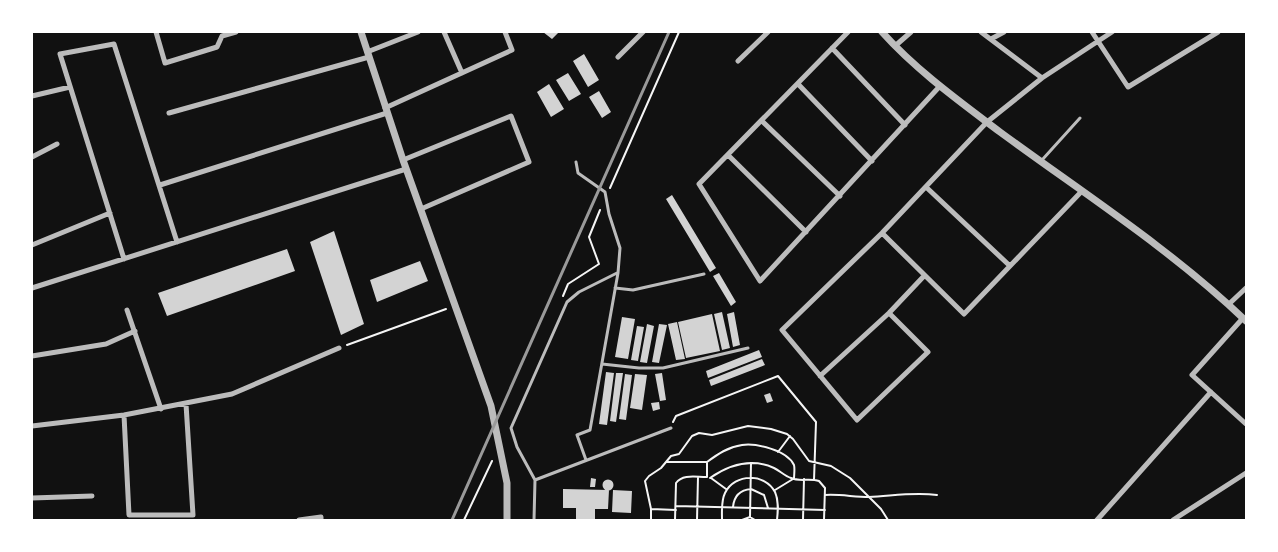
<svg xmlns="http://www.w3.org/2000/svg" width="1278" height="552" font-family="Figtree,sans-serif">
  <rect width="100%" height="100%" fill="#111"/>
  <path fill="#d3d3d3" d="M543,32H559L552,39Z
    M584,54L599,80L588,87L573,61Z
    M568,73L581,94L569,101L556,80Z
    M549,84L564,109L551,117L537,92Z
    M599,91L611,112L602,118L589,97Z
    M672,195L716,268L710,272L666,199Z
    M334,231L364,324L341,335L310,242Z
    M287,249L295,271L167,316L158,293Z
    M420,261L428,281L377,302L370,280Z
    M719,273L736,302L731,306L713,276Z
    M722,312L730,348L722,350L714,314Z
    M734,312L740,345L733,347L727,314Z
    M712,314L720,351L686,358L678,322Z
    M622,317L635,319L628,359L615,357Z
    M677,322L685,359L676,360L668,324Z
    M647,324L654,326L647,363L640,362Z
    M659,324L667,325L659,363L652,362Z
    M637,326L644,327L638,361L631,360Z
    M759,350L762,357L708,378L706,371Z
    M762,359L765,365L711,386L709,380Z
    M606,372L614,373L607,425L599,424Z
    M616,373H623L616,422L610,421Z
    M662,373L666,400L660,401L655,374Z
    M625,374L632,375L626,420L619,419Z
    M635,374L647,375L642,410L630,408Z
    M770,393L773,401L767,403L764,395Z
    M659,402L660,409L653,411L651,403Z
    M591,478L596,479L595,487H590Z
    M602.5 485a5.5 5.5 0 1 1 11 0a5.5 5.5 0 1 1-11 0Z
    M563,489L609,490L608,509H595V520H576V508H563Z
    M613,490L632,491L631,513L612,512Z"/>
  <g fill="none" stroke-linecap="round" stroke-linejoin="round">
    <path stroke="#f5f5f5" stroke-width="2" d="M610,188L679,32
      M563,296L568,284L599,264L589,237L600,210
      M347,345L446,309
      M673,422L676,416L778,376L816,422L814,480
      M778,452L790,436
      M666,462H707
      M707,477V462C718,454 728,447 742,445C756,443 787,450 794,465C795,469 794,475 794,479
      M710,478C729,465 752,458 774,468C780,471 785,476 791,478C799,482 810,478 819,481L825,488L824,520
      M711,478L726,489
      M775,490L793,479
      M825,495C840,494 854,497 869,497C892,496 913,492 937,495
      M676,506L825,510
      M733,507C734,496 740,490 751,489L764,495L768,508
      M651,509L645,481L649,476L661,468L671,456L679,454L692,436L699,433L712,435L748,426L771,429L787,434L793,439L809,461L831,466L850,478L881,509L888,520
      M750,517L751,463
      M464,520L492,461
      M651,520V509L676,510
      M675,520L676,483C683,474 695,477 706,477
      M697,520L698,477
      M722,520C722,511 721,501 725,493C735,473 765,473 775,492C779,501 778,511 777,520
      M742,520L750,517L755,520
      M803,520L804,479"/>
    <path stroke="#bcbcbc" stroke-width="3" d="M1042,160L1080,118
      M576,162L578,173L605,192L609,214L620,248L618,273L590,430L577,435L586,460
      M615,288L633,290L704,274
      M602,364L639,368H663L748,348
      M535,480L517,447L511,428L567,302L579,292L617,273
      M534,520L535,480L671,428"/>
    <path stroke="#bcbcbc" stroke-width="5" d="M156,32L165,63L217,47L222,36L236,32
      M444,32L462,73
      M848,32L699,184L760,281L940,86
      M981,32L1042,78
      M1092,32L1128,87L1218,32
      M991,39L1004,32
      M895,46L911,32
      M832,48L905,125
      M367,52L418,32
      M618,57L643,32
      M738,61L768,32
      M798,84L872,161
      M32,96L70,87
      M385,108L512,50L505,32
      M169,113L369,57
      M762,121L840,196
      M728,155L806,232
      M32,157L57,144
      M403,160L511,116L529,162L421,209
      M160,185L387,113
      M926,187L1010,266
      M882,233L964,314L1081,192
      M32,245L110,213
      M124,259L60,54L114,44L177,242
      M32,288L406,169
      M1229,304L1246,288
      M127,310L161,409
      M889,313L928,352L857,420L782,330L882,233L987,122L1042,78L1112,32
      M1243,318L1192,375L1246,424
      M32,356L106,344L135,331
      M820,376L889,313L924,276
      M124,415L129,515H193L186,404
      M32,426L124,415L232,394L339,348
      M32,498L92,496
      M299,520L321,517V520
      M1097,520L1211,392
      M1173,520L1246,473"/>
    <path stroke="#bcbcbc" stroke-width="7" d="M361,32L403,160L491,406L507,483V520
      M882,32C916,70 959,101 1000,132C1083,193 1172,250 1246,321"/>
    <path stroke="#9a9a9a" stroke-width="3" d="M452,520L669,32"/>
  </g>
  <rect width="1278" height="552" fill="none" stroke="#ffffff" stroke-width="66"/>
</svg>
